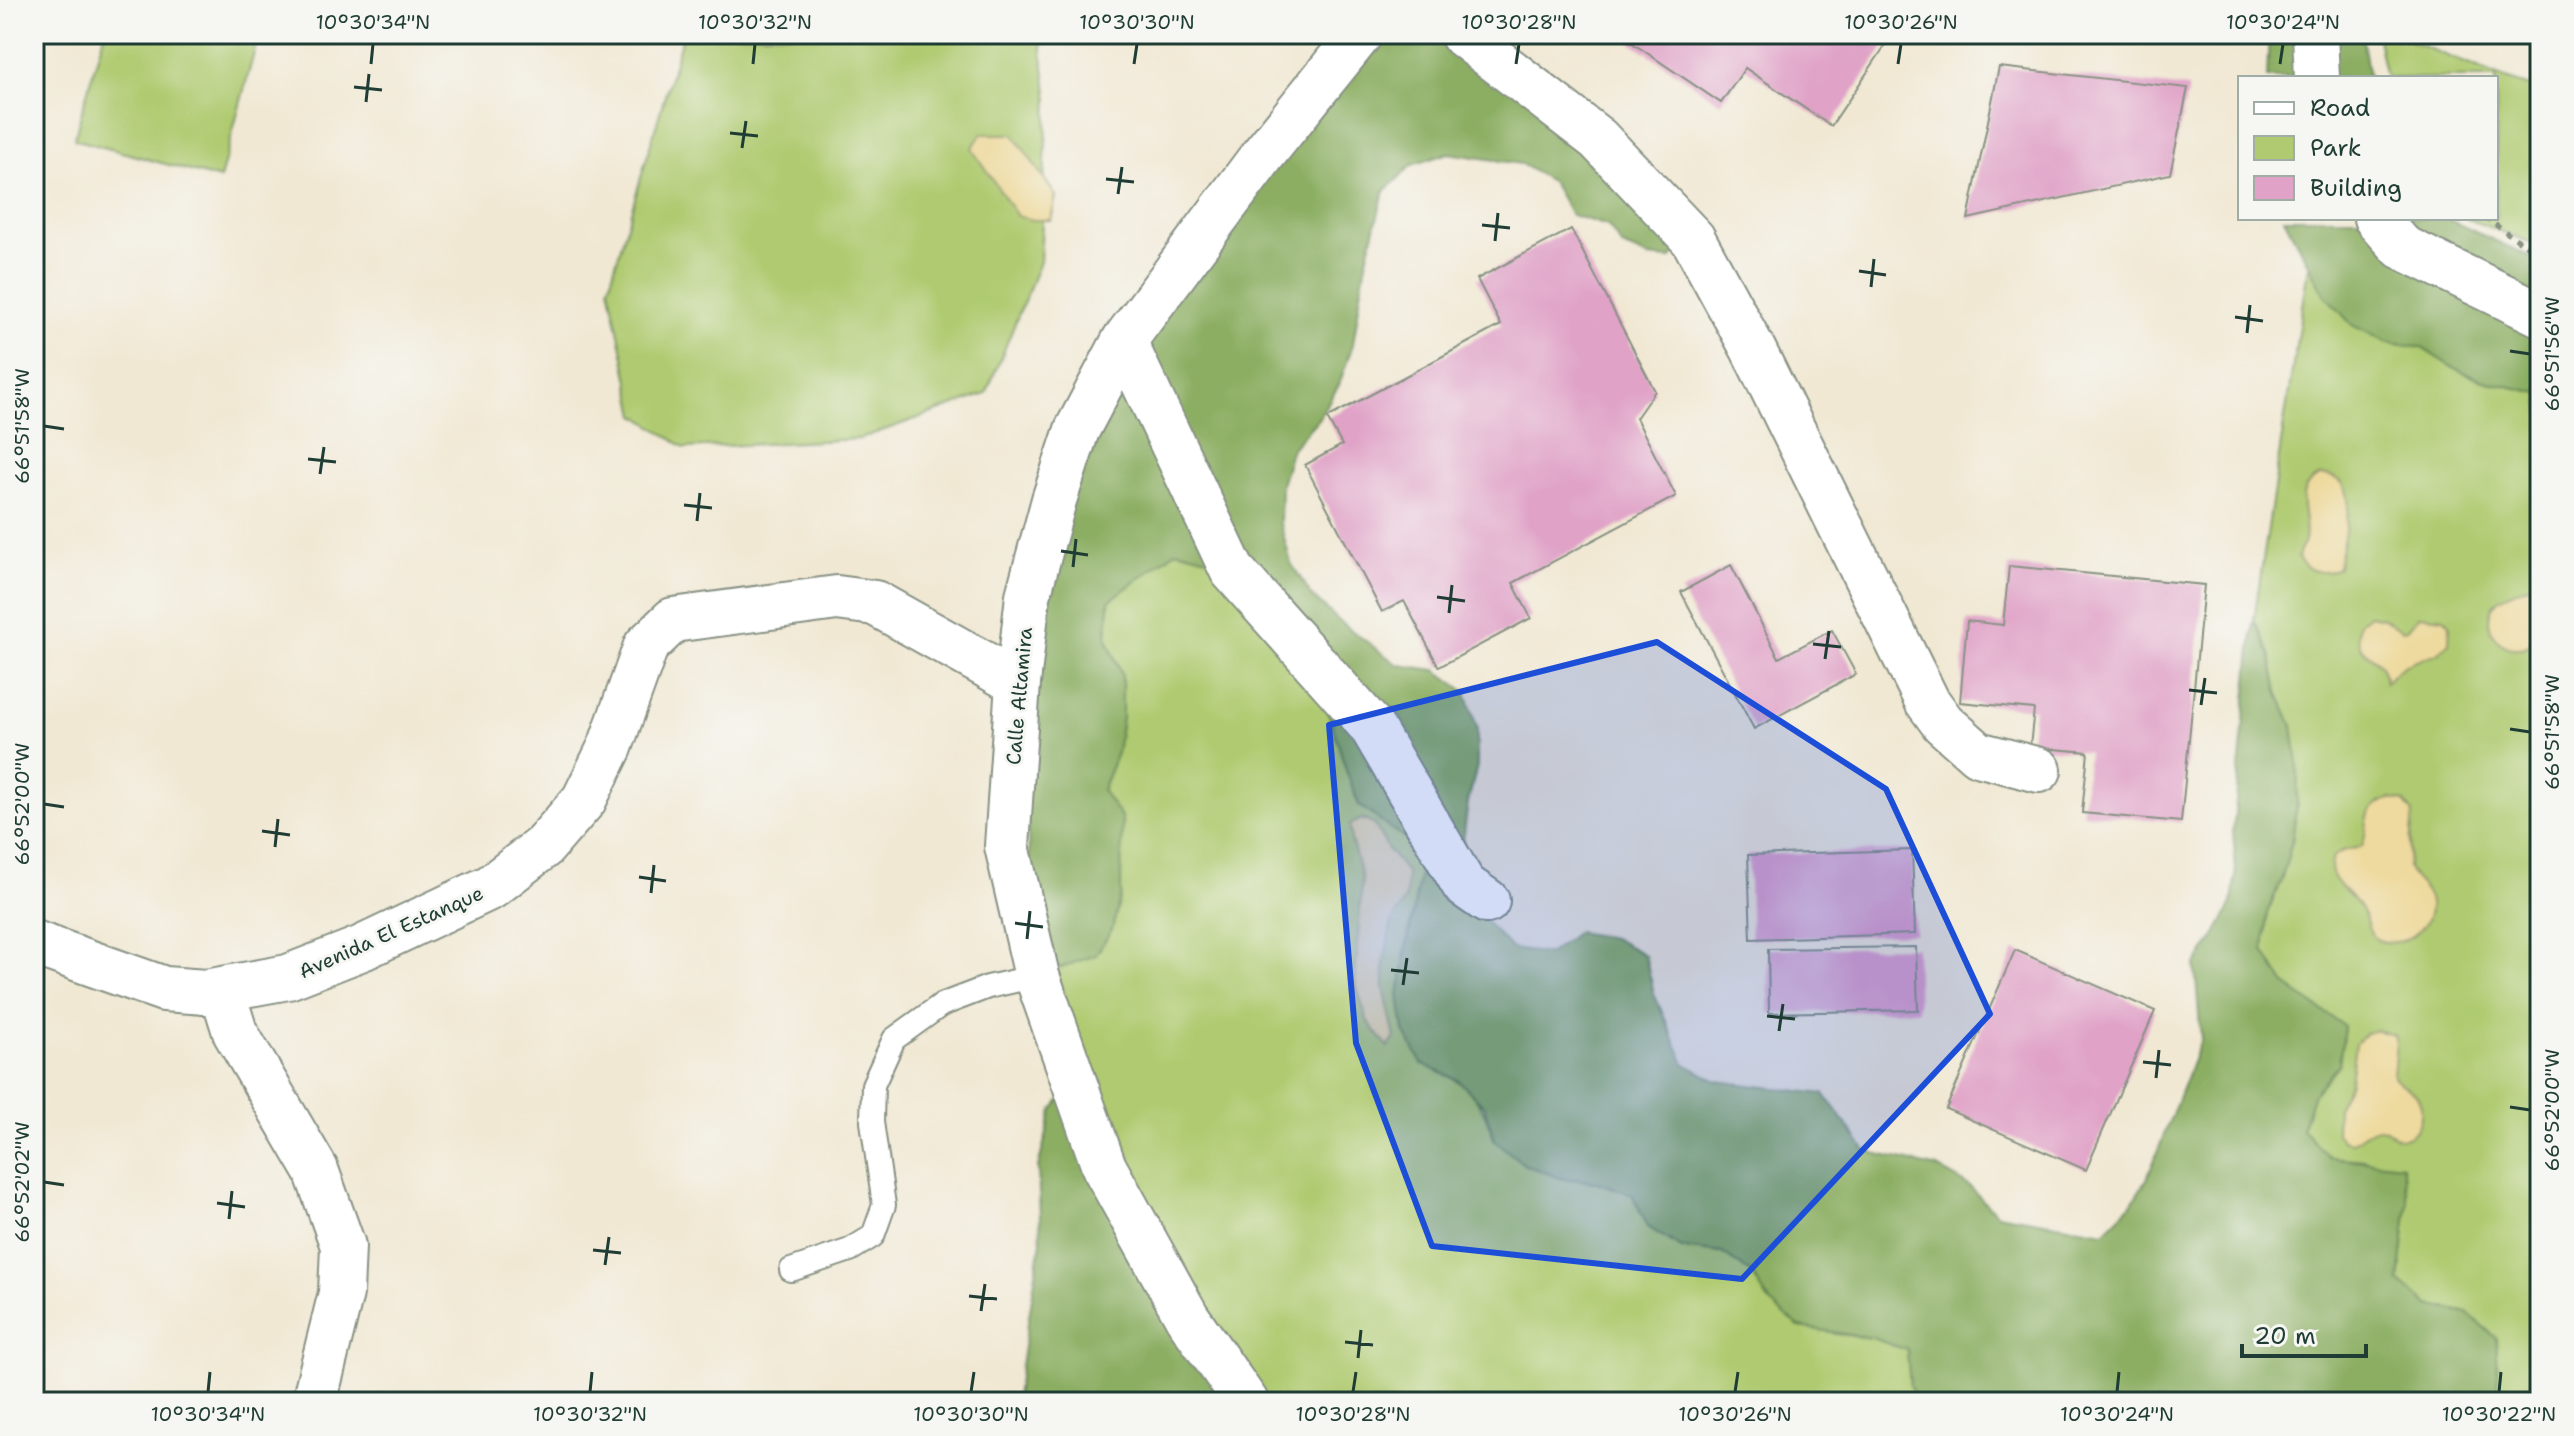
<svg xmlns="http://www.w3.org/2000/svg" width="2574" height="1436" font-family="'Shantell Sans',sans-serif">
  <rect width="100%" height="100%" fill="#f6f6f2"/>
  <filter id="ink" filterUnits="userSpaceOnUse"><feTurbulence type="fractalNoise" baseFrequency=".0125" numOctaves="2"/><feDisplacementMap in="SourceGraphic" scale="16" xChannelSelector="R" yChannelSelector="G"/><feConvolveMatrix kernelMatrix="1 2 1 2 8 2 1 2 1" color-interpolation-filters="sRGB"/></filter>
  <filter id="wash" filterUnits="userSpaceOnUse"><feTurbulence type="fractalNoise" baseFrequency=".006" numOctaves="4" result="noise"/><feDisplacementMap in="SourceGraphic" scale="32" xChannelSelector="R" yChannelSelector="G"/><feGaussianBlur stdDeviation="1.8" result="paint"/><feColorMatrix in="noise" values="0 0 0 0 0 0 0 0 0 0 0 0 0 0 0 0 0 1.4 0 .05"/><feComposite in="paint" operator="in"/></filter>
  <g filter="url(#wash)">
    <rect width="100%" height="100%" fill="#f1e8d3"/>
    <path fill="#afca70" stroke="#678452" stroke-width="2" d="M104,34H259L220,179L74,139Z
      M683,34H1040L1048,100L1040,262L986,394L859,439L685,448L636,415L609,287Z
      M2377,34H2393L2505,79L2540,90V246L2465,218H2496V78H2386Z
      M2309,261L2325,294L2386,342L2422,348L2452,367L2488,382L2540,393V1402H2495L2498,1375L2468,1313L2429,1305L2399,1281L2408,1202L2365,1160L2329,1157L2302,1130L2314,1093L2339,1064L2344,1027L2284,984L2264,951L2267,913L2282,878L2292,841L2297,802L2293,726L2278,692L2270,654L2254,619Z
      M1177,550L1212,559L1325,700L1346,770L1359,805L1425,850L1404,957L1422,1064C1469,1084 1478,1091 1495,1141L1560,1178L1597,1182L1632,1194L1648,1227L1682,1248L1722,1253L1751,1273L1771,1304L1835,1334L1872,1338L1907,1350L1910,1387L1918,1402H1246L1187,1317L1037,976L1122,819L1102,790L1117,753L1122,716V675L1107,639L1109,601Z"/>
    <path fill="#8bae62" stroke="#55764b" stroke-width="2" d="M1360,34H1462L1693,239L1670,259L1648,257L1622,246L1608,226L1571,215L1552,182L1521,164L1448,153L1412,165L1384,192L1365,267L1353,344L1339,385L1318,419L1292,448L1281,485L1280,523L1291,563L1311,595L1339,621L1398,665L1436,670L1466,692L1477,728V766L1468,802L1463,841L1483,919L1512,949L1549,954L1577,932L1613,938L1645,955L1654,994L1685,1064L1717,1081L1824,1094L1866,1151L1938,1168L1969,1186L1997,1214L2104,1232L2129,1207L2147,1179L2201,1039L2195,966L2215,936L2232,904L2236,869L2233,832L2254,619L2270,654L2278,692L2293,726L2298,763L2297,802L2292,841L2282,878L2267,913L2264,951L2284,984L2344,1026L2339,1064L2314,1093L2302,1130L2329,1157L2402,1165L2408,1202L2399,1281L2429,1305L2468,1313L2496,1338L2498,1375L2495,1402H1918L1910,1387L1907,1350L1872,1338L1799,1327L1771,1304L1751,1273L1722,1253L1682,1248L1648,1227L1632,1194L1597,1182L1560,1178L1525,1165L1495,1141L1484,1106L1458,1080L1422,1064L1404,1031L1399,994L1424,850L1391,829L1359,805L1346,770L1325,700L1212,559L1177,550L1109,601L1107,639L1122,675V716L1117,753L1102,790L1122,819L1121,894L1112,929L1096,955L1037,976L1018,683L1077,430Z
      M2269,34H2362L2369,78H2267Z
      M2284,218H2445L2540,261V393L2488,382L2452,367L2422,348L2386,342L2352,325L2324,294Z
      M1065,1095L1246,1402H1015L1041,1242L1038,1167L1053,1109Z"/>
    <path fill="#eeda9e" stroke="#868c69" stroke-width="2" d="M981,134H1013L1056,196L1051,220H1032L1017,216L972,149Z
      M2320,476C2368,472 2341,540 2338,567C2325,577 2306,571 2298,558C2299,551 2303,547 2305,540C2310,517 2289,489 2320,476Z
      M2540,578V637C2535,640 2529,646 2524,647C2498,655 2478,622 2496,602C2508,590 2528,591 2540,578Z
      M2369,615L2383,618L2403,630L2407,629L2420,615L2444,618L2450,624L2449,643L2438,653L2403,666L2385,682C2386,650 2350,661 2359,623Z
      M2390,799L2404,802L2413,813L2408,867C2412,882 2428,886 2430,903C2433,928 2401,950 2378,940C2366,934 2368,918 2361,908C2353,895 2321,877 2334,857C2339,849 2354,850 2362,846C2371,824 2359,808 2390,799Z
      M1362,819L1374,824L1389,851L1407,873L1406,898L1391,925L1384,963V988L1395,1038L1388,1047L1367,1020L1355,982L1362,878L1351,840L1350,826L1353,823Z
      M2375,1030L2394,1035L2396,1043L2393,1076C2399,1086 2410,1087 2417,1096C2426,1109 2421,1136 2402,1138C2393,1138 2388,1128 2379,1128C2368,1128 2361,1139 2351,1142L2342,1140L2336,1133L2337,1108L2350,1082L2355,1044L2366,1033Z"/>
    <g id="blocks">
      <path fill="#e0a2c7" d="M1619,34H1893L1831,126L1745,68L1721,103Z
        M1999,67L2188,88L2170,174L1968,219Z
        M1571,229L1655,391L1636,418L1676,496L1513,583L1531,618L1439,667L1404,601L1382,612L1305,465L1342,445L1327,418L1501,325L1477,279Z
        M1731,565L1779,658L1832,630L1856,674L1754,729L1681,592Z
        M2009,566L2204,585L2181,822L2082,813L2088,752L2030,747L2034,709L1960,702L1967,621L2003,625Z
        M1912,850L1915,934L1751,939L1748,855Z
        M1916,947L1918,1010L1769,1013L1768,949Z
        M2015,950L2155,1011L2086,1170L1946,1109Z"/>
    </g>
  </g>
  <g filter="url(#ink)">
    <use href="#blocks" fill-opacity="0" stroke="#889284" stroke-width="2"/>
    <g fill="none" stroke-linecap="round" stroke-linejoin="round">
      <defs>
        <path id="lane" d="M791,1270L850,1250L873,1236L884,1205L872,1122L873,1085L894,1039L941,1005L988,987L1037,976"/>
        <path id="street" d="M1462,34L1598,139L1693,239L1753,349L1927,701L1943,723L1978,754L2039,770
          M2315,34L2317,78
          M2376,218L2402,247L2540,314
          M1124,341L1232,570L1371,726L1464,885L1487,901
          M34,943L164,989L206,992L288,977L362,948L491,887L544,846L584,800L610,747L646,646L673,620L837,598L875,603L1018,683
          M222,990L235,1032L316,1170L343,1246L341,1293L314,1402
          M1246,1402L1187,1317L1104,1167L1037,976L1007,846L1018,683L1028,596L1054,500L1077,430L1124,341L1262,156L1360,34"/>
      </defs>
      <use href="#lane" stroke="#889284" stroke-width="26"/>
      <use href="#street" stroke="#889284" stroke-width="48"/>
      <path stroke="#889284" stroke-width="5" stroke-dasharray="6 6" stroke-linecap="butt" d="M2485,218L2540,255"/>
      <use href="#lane" stroke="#fff" stroke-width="22"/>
      <use href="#street" stroke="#fff" stroke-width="44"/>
    </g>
  </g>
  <path fill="#1d4ed8" fill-opacity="0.2" stroke="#1d4ed8" stroke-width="6" stroke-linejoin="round" d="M1657,642L1886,789L1990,1014L1742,1279L1432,1246L1356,1043L1329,725Z"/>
  <path fill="none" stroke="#1f3d34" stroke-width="3" d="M371,64L373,44M753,64L755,44M1134,64L1137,44M1516,64L1519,44M1898,64L1901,44M2280,64L2283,44M354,87L382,90M366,102L369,74M730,133L758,136M742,148L746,121M1106,179L1134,182M1118,194L1122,167M1482,225L1510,228M1495,241L1498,213M1859,271L1886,275M1871,287L1874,259M2235,317L2263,321M2247,333L2250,305M2510,351L2530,354M44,426L64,429M308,459L336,462M320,474L324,447M684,505L712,508M697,521L700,493M1061,551L1088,555M1073,567L1076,539M1437,597L1465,601M1449,613L1452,585M1813,644L1841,647M1825,659L1829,631M2189,690L2217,693M2201,705L2205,678M2510,729L2530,732M44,804L64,807M262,831L290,835M275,847L278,819M639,877L666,881M651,893L654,865M1015,923L1043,927M1027,939L1030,911M1391,970L1419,973M1403,985L1407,958M1767,1016L1795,1019M1779,1031L1783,1004M2143,1062L2171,1065M2156,1078L2159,1050M2510,1107L2530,1110M44,1182L64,1185M217,1203L245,1207M229,1219L232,1191M593,1250L621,1253M605,1265L609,1237M969,1296L997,1299M981,1311L985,1284M1345,1342L1373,1345M1358,1358L1361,1330M208,1392L210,1372M590,1392L592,1372M971,1392L974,1372M1353,1392L1356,1372M1735,1392L1738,1372M2117,1392L2119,1372M2499,1392L2501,1372"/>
  <g text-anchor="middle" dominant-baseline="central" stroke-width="6" stroke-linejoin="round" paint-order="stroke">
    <g font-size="20" fill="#1f3d34" stroke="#f6f6f2">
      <text transform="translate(1019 696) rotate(-85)">Calle Altamira</text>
      <text transform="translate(391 932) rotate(-24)">Avenida El Estanque</text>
    </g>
  </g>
  <rect width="2574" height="1436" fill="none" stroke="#f6f6f2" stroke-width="88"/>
  <rect x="2238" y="76" width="260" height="144" fill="#f6f6f2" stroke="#a0aca6" stroke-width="2"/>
  <rect x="2254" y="102" width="40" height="12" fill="#ffffff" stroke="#a0aca6" stroke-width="2"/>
  <text x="2310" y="116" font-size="24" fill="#1f3d34">Road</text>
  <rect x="2254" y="136" width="40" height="24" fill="#afca70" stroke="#a0aca6" stroke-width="2"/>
  <text x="2310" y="156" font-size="24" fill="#1f3d34">Park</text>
  <rect x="2254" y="176" width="40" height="24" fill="#e0a2c7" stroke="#a0aca6" stroke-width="2"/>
  <text x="2310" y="196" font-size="24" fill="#1f3d34">Building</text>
  <path d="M2242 1344v12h124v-12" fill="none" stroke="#1f3d34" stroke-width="4"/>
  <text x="2254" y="1344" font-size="24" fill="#1f3d34" stroke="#f6f6f2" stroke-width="6" paint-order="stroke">20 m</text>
  <rect x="44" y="44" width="2486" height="1348" fill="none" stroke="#1f3d34" stroke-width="3"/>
  <g font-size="20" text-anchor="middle" fill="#1f3d34">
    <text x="373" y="29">10°30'34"N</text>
    <text x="755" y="29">10°30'32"N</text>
    <text x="1137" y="29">10°30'30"N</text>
    <text x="1519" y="29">10°30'28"N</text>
    <text x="1901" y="29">10°30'26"N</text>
    <text x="2283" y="29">10°30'24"N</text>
    <text transform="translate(2552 354) rotate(-90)" y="7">66°51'56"W</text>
    <text transform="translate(22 426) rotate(-90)" y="7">66°51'58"W</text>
    <text transform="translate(2552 732) rotate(-90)" y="7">66°51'58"W</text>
    <text transform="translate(22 804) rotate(-90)" y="7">66°52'00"W</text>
    <text transform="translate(2552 1110) rotate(-90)" y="7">66°52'00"W</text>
    <text transform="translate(22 1182) rotate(-90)" y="7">66°52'02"W</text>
    <text x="208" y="1421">10°30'34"N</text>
    <text x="590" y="1421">10°30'32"N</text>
    <text x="971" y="1421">10°30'30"N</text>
    <text x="1353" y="1421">10°30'28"N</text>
    <text x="1735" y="1421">10°30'26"N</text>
    <text x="2117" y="1421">10°30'24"N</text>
    <text x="2499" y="1421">10°30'22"N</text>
  </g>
</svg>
